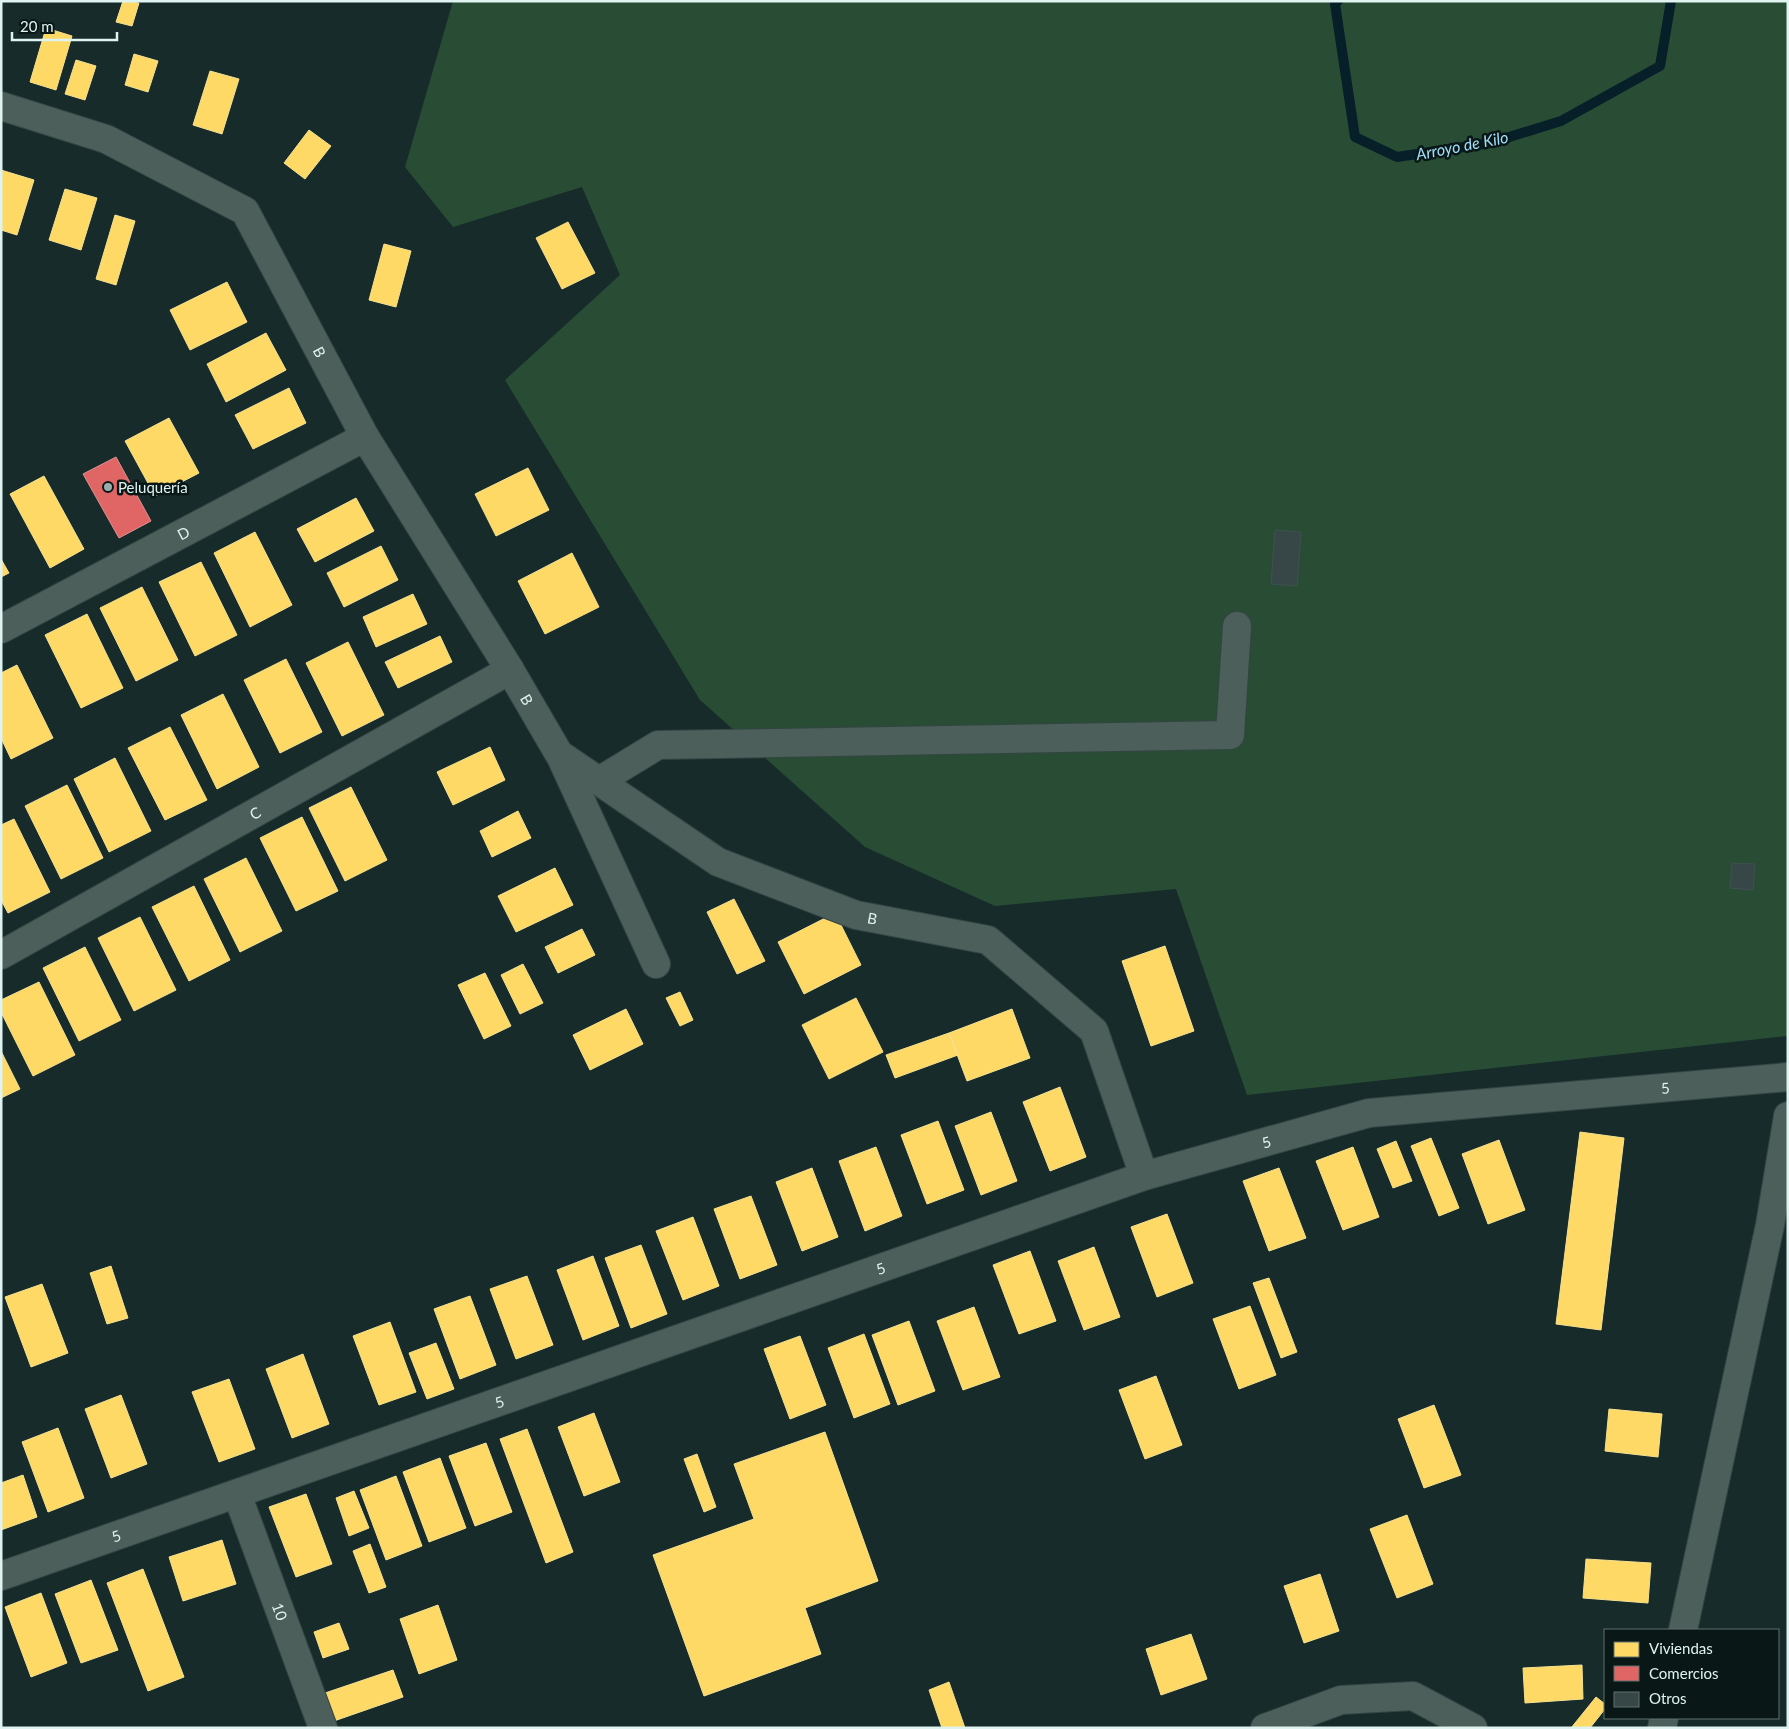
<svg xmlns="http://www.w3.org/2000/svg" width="1789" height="1729" font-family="Lato,sans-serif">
  <rect width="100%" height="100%" fill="#162b2a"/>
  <path fill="#284d34" d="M453,1H1788V1036L1247,1095L1176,889L995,906L865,847L700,700L505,380L620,275L582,187L453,227L405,167Z"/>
  <path fill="#ffd966" stroke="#f5e190" d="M123,1L139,3L132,26L116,22Z
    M46,28L72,36L56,90L30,82Z
    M134,54L158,61L148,92L125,85Z
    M76,60L96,66L85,100L65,94Z
    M210,71L239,79L222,134L193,125Z
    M309,130L331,146L305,179L284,163Z
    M1,170L34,180L17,235L1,230Z
    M65,189L97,198L81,250L49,240Z
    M115,215L135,221L116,285L96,279Z
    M568,222L595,273L562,289L536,238Z
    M384,244L411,251L396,307L369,300Z
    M227,282L247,322L190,350L170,310Z
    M266,333L286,370L226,402L207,364Z
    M289,388L306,423L253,449L235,415Z
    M169,418L199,473L155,496L125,441Z
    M528,468L549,510L496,536L475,494Z
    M44,476L84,549L50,568L10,494Z
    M356,498L374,531L315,562L297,529Z
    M255,532L292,605L250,627L214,553Z
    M381,546L398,580L344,607L327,573Z
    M572,553L599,607L545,634L518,581Z
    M1,559L9,573L1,577Z
    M201,562L237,635L195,656L159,582Z
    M142,587L178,660L136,681L100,608Z
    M413,594L427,624L376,647L363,617Z
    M87,614L123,688L81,708L45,635Z
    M440,636L452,662L398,688L385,662Z
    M348,642L384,715L342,736L306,663Z
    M286,659L322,732L280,753L244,680Z
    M17,665L53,738L11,759L1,738V673Z
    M223,694L259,767L217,789L181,715Z
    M170,727L207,800L165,820L128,748Z
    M490,747L505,780L453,805L437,772Z
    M115,758L151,831L109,852L74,779Z
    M67,785L103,858L61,879L25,806Z
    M351,787L387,860L345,881L309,808Z
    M518,811L531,838L492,857L480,831Z
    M302,817L338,891L296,911L260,838Z
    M14,819L50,892L8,913L1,900V825Z
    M246,858L282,931L240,952L204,879Z
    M555,868L573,905L516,932L498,896Z
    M194,886L230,960L189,981L152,907Z
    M734,899L765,961L737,974L707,912Z
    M835,913L861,965L804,994L778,942Z
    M140,917L176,990L134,1011L98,938Z
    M582,929L595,955L558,973L545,947Z
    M1165,946L1194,1031L1151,1046L1122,961Z
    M85,947L121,1020L79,1041L43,968Z
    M523,964L543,1003L520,1014L501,975Z
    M485,973L511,1026L484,1039L458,985Z
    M39,982L75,1055L33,1076L1,1012V1000Z
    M680,992L693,1020L680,1026L666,998Z
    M856,998L883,1052L829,1079L802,1025Z
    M626,1009L643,1044L590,1070L573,1035Z
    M1012,1009L1030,1058L967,1081L949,1033Z
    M949,1033L958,1055L895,1078L886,1055Z
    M1,1051L20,1089L1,1098Z
    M1060,1087L1086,1157L1050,1171L1023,1102Z
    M991,1112L1017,1181L981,1195L955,1126Z
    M938,1121L964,1190L927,1204L901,1135Z
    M1580,1132L1624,1138L1601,1330L1556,1324Z
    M1431,1138L1459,1208L1439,1216L1411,1146Z
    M1499,1140L1525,1210L1488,1224L1462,1154Z
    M1396,1141L1412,1181L1393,1188L1377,1149Z
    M876,1147L902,1216L865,1231L839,1161Z
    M1353,1147L1379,1217L1343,1230L1316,1161Z
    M812,1168L838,1237L802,1251L776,1182Z
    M1279,1168L1306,1238L1269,1251L1243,1181Z
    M751,1196L777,1265L740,1279L714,1209Z
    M1167,1214L1193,1283L1157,1297L1131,1227Z
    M693,1217L719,1286L683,1300L656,1231Z
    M641,1245L667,1314L631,1328L605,1258Z
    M1094,1247L1120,1317L1084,1330L1058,1261Z
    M1030,1251L1056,1321L1019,1334L993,1265Z
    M593,1256L619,1326L583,1340L557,1270Z
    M111,1266L128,1318L107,1324L90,1273Z
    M527,1276L553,1345L516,1359L490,1289Z
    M1269,1278L1297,1352L1281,1358L1253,1283Z
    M42,1284L68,1353L31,1367L5,1297Z
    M470,1296L496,1365L460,1379L434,1309Z
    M1250,1306L1276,1375L1239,1389L1213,1319Z
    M974,1307L1000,1377L963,1390L937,1321Z
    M909,1321L935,1391L898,1405L872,1335Z
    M390,1322L416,1392L379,1405L353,1336Z
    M864,1334L890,1404L854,1418L828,1348Z
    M800,1336L826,1405L790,1419L764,1349Z
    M436,1343L454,1389L427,1399L409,1353Z
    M303,1354L329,1424L292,1438L266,1369Z
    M1156,1376L1182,1445L1145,1459L1119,1390Z
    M229,1379L255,1449L219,1462L192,1392Z
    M121,1395L147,1464L111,1478L85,1409Z
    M1434,1405L1461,1475L1424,1488L1398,1419Z
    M1609,1409L1662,1414L1658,1457L1605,1451Z
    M594,1413L620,1482L584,1496L558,1427Z
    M58,1428L84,1498L48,1512L22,1442Z
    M527,1429L573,1552L546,1563L500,1439Z
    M825,1432L878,1581L805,1608L821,1654L704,1696L653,1555L754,1519L734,1464Z
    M486,1443L512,1512L475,1526L449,1456Z
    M697,1454L716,1507L704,1512L684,1459Z
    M440,1458L466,1528L429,1542L403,1472Z
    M23,1475L37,1517L1,1530V1483Z
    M396,1476L422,1546L386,1560L360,1490Z
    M354,1491L369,1528L349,1536L336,1498Z
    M306,1494L332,1564L296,1577L269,1507Z
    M1407,1515L1433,1584L1397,1598L1370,1529Z
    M222,1540L236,1584L183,1601L169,1557Z
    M370,1544L386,1587L369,1593L353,1551Z
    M1586,1559L1651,1563L1648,1603L1583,1598Z
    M143,1569L184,1677L148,1691L107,1583Z
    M1320,1574L1339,1631L1304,1643L1284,1586Z
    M91,1580L118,1650L81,1663L55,1594Z
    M41,1593L67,1663L31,1677L5,1607Z
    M438,1605L457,1660L419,1674L400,1619Z
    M339,1623L349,1649L323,1658L314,1632Z
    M1191,1634L1207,1679L1161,1695L1146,1649Z
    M1582,1665L1583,1699L1525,1703L1523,1668Z
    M393,1670L403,1697L334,1721L325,1693Z
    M949,1682L965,1728H942L929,1690Z
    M1596,1697L1605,1704V1709L1590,1728H1571Z"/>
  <path fill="#e06666" stroke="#e09090" d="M116,457L151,521L119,538L83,474Z"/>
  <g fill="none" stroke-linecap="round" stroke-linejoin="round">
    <path stroke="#071f28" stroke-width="10" d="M1338,1L1335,4L1355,137L1397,157L1490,143L1561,121L1660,66L1671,1"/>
  </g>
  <path fill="#374747" stroke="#405051" d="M1275,530L1301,532L1297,586L1271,584Z
    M1732,863L1755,864L1753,890L1730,888Z"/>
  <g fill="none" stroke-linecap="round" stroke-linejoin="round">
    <defs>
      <g id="minor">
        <path id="s1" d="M1,106L106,139L245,211L365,437L510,670L559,754L718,862L856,915L988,940L1094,1031L1144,1176"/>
        <path id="s2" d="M1,629L365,437"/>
        <path d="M560,755L656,964"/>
        <path d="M599,781L658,745L1230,735L1237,626"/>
        <path id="s3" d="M1,955L510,670"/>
        <path id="s4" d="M237,1494L323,1728"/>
        <path id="s5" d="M1,1576L1144,1176L1369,1113L1788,1077"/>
        <path d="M1683,1630L1770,1225L1788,1116"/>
        <path d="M1265,1728L1341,1700L1413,1696L1473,1728"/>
        <path d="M1662,1728L1664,1718"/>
      </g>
    </defs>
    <use href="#minor" stroke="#344544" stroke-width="30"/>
    <use href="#minor" stroke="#4c5f5a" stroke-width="28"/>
  </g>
  <circle fill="#99adab" stroke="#091817" stroke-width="2" cx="108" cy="487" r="5"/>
  <g text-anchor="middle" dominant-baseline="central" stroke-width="5" stroke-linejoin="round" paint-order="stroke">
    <g font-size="15" fill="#dff3f1" stroke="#091817">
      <text stroke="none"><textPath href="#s1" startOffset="426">B</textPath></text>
      <text stroke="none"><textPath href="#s2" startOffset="206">D</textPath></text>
      <text stroke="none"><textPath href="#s1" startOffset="831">B</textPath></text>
      <text stroke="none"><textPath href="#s3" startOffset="291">C</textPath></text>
      <text stroke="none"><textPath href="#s1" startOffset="1251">B</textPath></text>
      <text stroke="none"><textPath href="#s5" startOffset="1742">5</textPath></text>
      <text stroke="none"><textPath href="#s5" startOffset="1338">5</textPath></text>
      <text stroke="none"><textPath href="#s5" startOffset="932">5</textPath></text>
      <text stroke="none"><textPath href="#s5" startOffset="528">5</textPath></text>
      <text stroke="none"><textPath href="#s5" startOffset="122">5</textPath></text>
      <text stroke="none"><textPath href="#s4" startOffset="125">10</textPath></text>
    </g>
    <g font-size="15" fill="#dff3f1" stroke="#091817" text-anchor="start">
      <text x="118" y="487">Peluquería</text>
    </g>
    <g font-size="16" font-style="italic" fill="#a3defa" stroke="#091817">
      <text transform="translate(1462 145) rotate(-11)">Arroyo de Kilo</text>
    </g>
  </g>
  <rect width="1789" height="1729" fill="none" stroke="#dff3f1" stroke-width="5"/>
  <rect x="1604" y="1629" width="175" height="90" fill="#091817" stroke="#5f706e"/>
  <rect x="1614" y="1642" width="25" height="15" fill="#ffd966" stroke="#5f706e"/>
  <text x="1649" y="1654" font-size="15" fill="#dff3f1">Viviendas</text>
  <rect x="1614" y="1666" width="25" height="15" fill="#e06666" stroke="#5f706e"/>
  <text x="1649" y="1679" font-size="15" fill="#dff3f1">Comercios</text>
  <rect x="1614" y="1692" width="25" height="15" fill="#374747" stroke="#5f706e"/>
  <text x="1649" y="1704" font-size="15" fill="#dff3f1">Otros</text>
  <path d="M12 32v8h105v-8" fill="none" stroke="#dff3f1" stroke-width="2.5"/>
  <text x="20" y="32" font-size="15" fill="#dff3f1" stroke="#091817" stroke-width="4" paint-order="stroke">20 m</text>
</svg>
